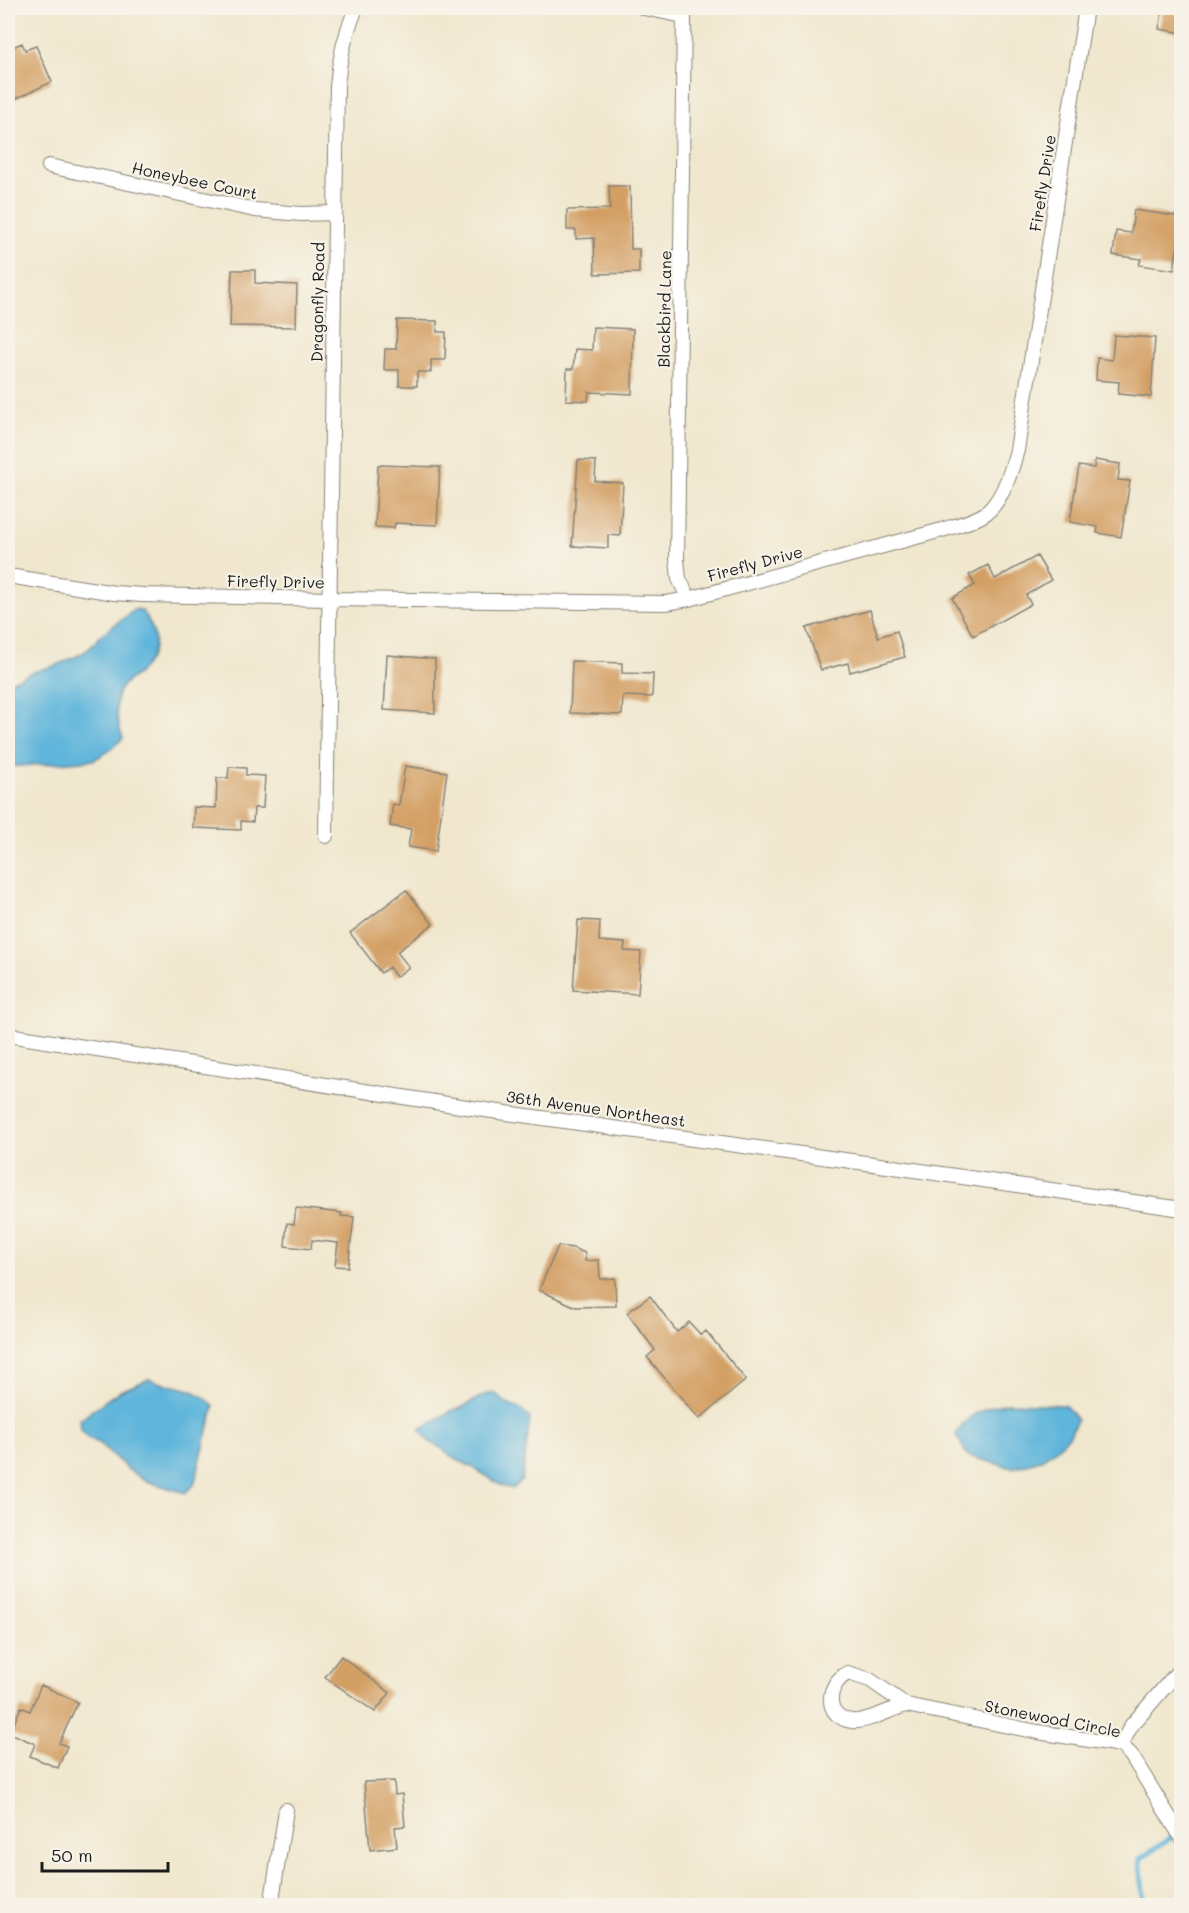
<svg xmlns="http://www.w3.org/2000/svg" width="1189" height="1913" font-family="Mali,sans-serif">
  <rect width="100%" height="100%" fill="#f7f3e8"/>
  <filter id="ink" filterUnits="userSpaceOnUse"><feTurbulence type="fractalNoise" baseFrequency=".0167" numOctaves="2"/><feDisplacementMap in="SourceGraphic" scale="12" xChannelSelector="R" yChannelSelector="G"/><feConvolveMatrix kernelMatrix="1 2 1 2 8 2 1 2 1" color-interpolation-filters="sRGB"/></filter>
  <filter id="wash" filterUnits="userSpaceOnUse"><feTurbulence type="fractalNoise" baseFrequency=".008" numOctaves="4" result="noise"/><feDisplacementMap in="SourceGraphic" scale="24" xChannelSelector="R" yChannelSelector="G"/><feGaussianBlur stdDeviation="1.35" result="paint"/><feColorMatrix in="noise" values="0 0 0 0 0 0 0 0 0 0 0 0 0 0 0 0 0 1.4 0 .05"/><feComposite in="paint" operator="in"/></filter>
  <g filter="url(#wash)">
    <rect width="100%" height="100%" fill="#f0e7ce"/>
    <path fill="#5eb5db" stroke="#3d687c" stroke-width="1.5" d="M136,609L142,611C155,628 161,646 145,666C139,675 127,679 121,688C112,700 118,726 123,738L109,751L94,760L8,767V683L30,673L57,665L79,655L89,649L102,634Z
      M149,1379C172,1388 199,1386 214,1407L194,1485L185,1493L149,1482L131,1472L99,1443L88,1438L81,1430L80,1419L118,1392Z
      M493,1393C500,1395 503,1402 509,1405C519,1409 524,1409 530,1419L522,1480L513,1489L502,1486L474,1468L450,1456L443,1449L428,1441L420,1429L453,1410L459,1409L484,1395Z
      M1008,1403L1065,1405L1077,1420L1070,1435L1055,1450L1040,1460L1013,1468L968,1456L956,1435C965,1414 986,1407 1008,1403Z"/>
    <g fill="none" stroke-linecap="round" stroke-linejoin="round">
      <path stroke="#5eb5db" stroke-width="5" d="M1144,1906L1140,1859L1178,1833"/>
    </g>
    <g id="blocks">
      <path fill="#d39f63" d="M1163,8H1182V33L1159,29Z
        M22,43L25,50L36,46L52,82L13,100L8,88V49Z
        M609,186H630L631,249H639V273L595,274L594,238L576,239V230H567V210L610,209Z
        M1134,210L1182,217L1174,270L1139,265L1141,259L1113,255L1116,231L1131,233Z
        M232,270H255V283L297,285L296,327L230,326Z
        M397,320L437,321V332H446L445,360H431V372H417V386H399V370H384L385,349H396Z
        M593,327L633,329L632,394L589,392L588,401L566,400L567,369H573L575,349L592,350Z
        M1114,335L1155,338L1151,397L1118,394L1119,382L1096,380L1097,358L1112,360Z
        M578,460L596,461L595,481L623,483L620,536L608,535V548L572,546Z
        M1095,460L1120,464L1118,480L1130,481L1121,537L1097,533L1098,527L1070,522L1079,466L1094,468Z
        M378,465L440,467L437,525L395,523L394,528L375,527Z
        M1037,556L1051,580L1026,595L1031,604L973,636L952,598L975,585L969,575L988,565L995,579Z
        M870,610L878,637L897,631L905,657L850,672L848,663L821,670L806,628Z
        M387,655L435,659V713L384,710Z
        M572,661L622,663V673L653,674L652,697L623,696L622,715L570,713Z
        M405,766L447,772L436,851L408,847L411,829L390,826L393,804L399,805Z
        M229,767L246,768V775L265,776L263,808H254L253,822L241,821V830L193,828L194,807L216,808L217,778H228Z
        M406,890L433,924L397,952L409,967L396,977L389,967L381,973L350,933Z
        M578,920L600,921L599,941L625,943L624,951L641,952L638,994L573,990Z
        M296,1208L342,1213L341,1216L354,1217L348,1267L335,1266L338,1243L312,1240L311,1249L285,1246L287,1223L294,1224Z
        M558,1246L573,1248L585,1253V1261L599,1260L600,1279L615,1278L616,1306L576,1307L539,1290Z
        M650,1296L677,1332L689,1322L701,1335L706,1331L746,1380L699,1419L647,1357L655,1350L627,1313Z
        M341,1656L390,1693L375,1712L325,1677Z
        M41,1685L78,1702L59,1743L67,1746L58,1768L30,1756L35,1744L10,1733L21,1707L30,1711Z
        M394,1781L395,1795L402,1794L405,1826L395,1827L397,1847L370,1850L364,1782Z"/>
    </g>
  </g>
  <g filter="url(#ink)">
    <use href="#blocks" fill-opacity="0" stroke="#868275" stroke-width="1.5"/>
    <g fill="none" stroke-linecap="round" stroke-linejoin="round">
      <defs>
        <path id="minor" d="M644,8L684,16L677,559L679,579L689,599
          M49,166L255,210L301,214L335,213
          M8,576L115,593L143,595L329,599L666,603L689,599L942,530C956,525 974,522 986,513C1003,500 1012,469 1017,450L1086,8
          M326,836L337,87C339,58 345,34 356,8
          M8,1035L492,1111L873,1164L1182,1209
          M906,1705C891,1709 866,1723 852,1721C823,1717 826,1684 848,1673L870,1680L906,1705L1038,1732L1121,1745L1131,1755L1182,1838
          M1121,1745L1131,1726L1182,1667
          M271,1906L286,1810"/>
      </defs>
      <use href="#minor" stroke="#868275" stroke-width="16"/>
      <use href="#minor" stroke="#fff" stroke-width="14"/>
    </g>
  </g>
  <g text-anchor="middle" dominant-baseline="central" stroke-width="4.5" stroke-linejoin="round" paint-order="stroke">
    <g font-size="16" fill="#1c1c1c" stroke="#f7f3e8">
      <text transform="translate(195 180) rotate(12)">Honeybee Court</text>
      <text transform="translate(1042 183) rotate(-81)">Firefly Drive</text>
      <text transform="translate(317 302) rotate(-89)">Dragonfly Road</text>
      <text transform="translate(664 309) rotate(-89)">Blackbird Lane</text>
      <text transform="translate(755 563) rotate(-15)">Firefly Drive</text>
      <text transform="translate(276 581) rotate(1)">Firefly Drive</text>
      <text transform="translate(596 1108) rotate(8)">36th Avenue Northeast</text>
      <text transform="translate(1053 1718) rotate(11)">Stonewood Circle</text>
    </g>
  </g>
  <rect width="1189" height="1913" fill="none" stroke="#f7f3e8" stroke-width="30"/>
  <path d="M42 1862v9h126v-9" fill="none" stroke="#1c1c1c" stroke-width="3"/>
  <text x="51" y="1862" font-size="18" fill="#1c1c1c" stroke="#f7f3e8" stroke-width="4.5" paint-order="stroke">50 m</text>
</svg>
